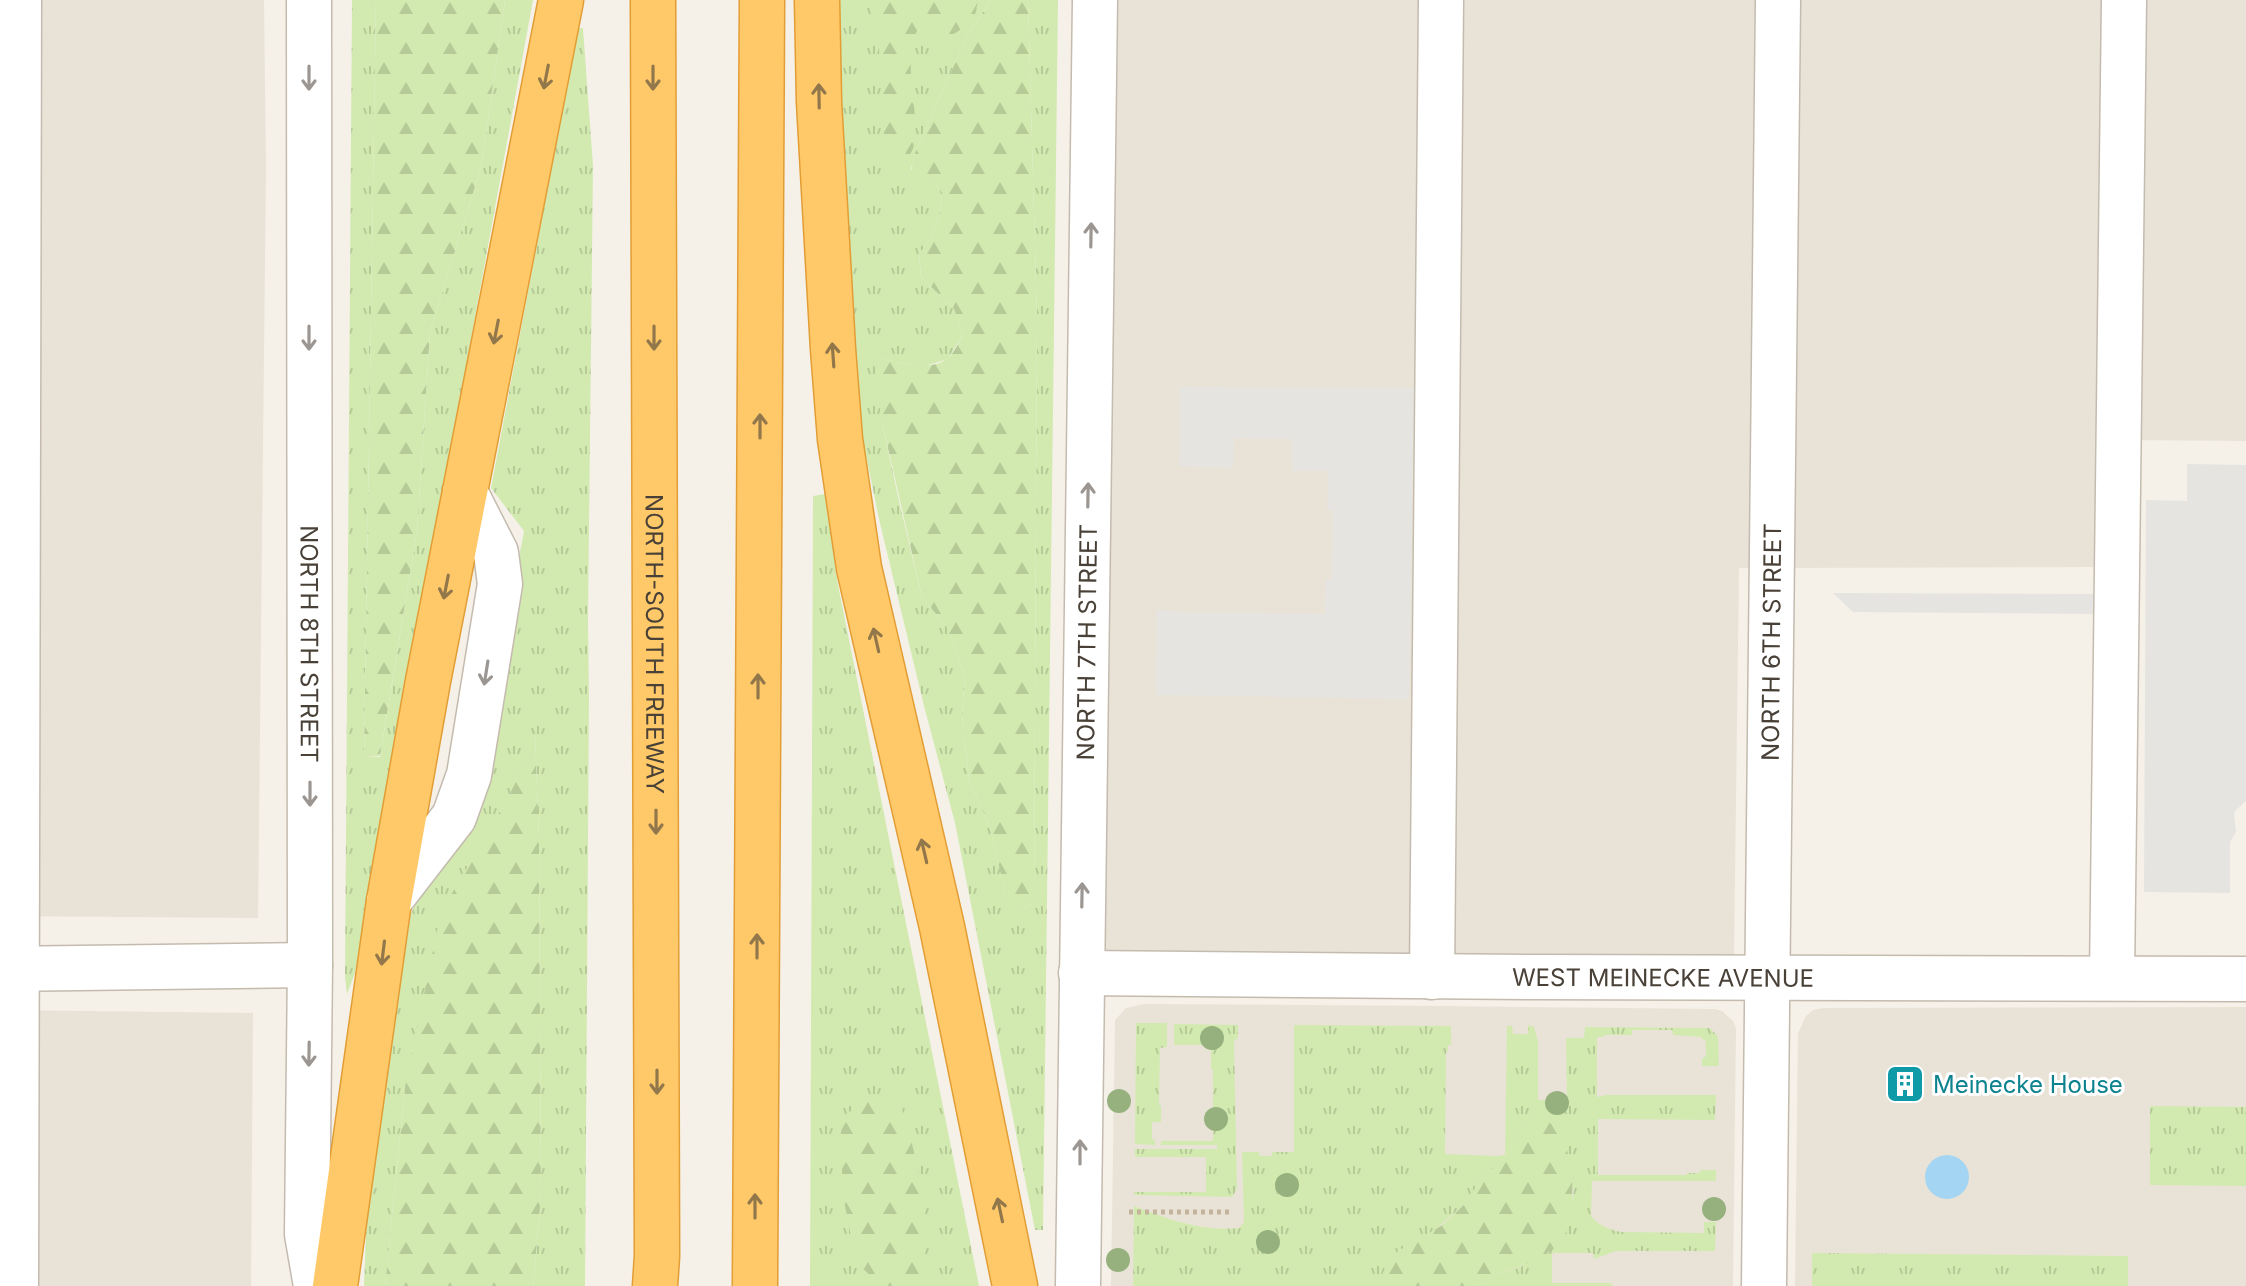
<svg xmlns="http://www.w3.org/2000/svg" width="2246" height="1286" font-family="Inter,sans-serif">
  <defs>
    <pattern id="grass-tufts" width="24" height="20" patternUnits="userSpaceOnUse" patternTransform="scale(2)"><rect width="24" height="20" fill="#d2eab0"/><path d="M3 7l-1-3M5 7V3M7 7l1-3M15 17l-1-3M17 17v-4M19 17l1-3" fill="none" stroke="#b6ca98"/></pattern>
    <pattern id="forest-firs" width="22" height="20" patternUnits="userSpaceOnUse" patternTransform="scale(2)"><rect width="22" height="20" fill="#d2eab0"/><path d="M5 1l3.5 6h-7zM16 11l3.5 6h-7z" fill="#b6ca98"/></pattern>
  </defs>
  <rect width="100%" height="100%" fill="#f5f1e9"/>
  <path fill="#e9e3d7" d="M0,0H264L266,168L258,918L0,916Z
    M1114,0H2246V441L2126,440L2125,567L1739,568L1734,957L1103,954Z
    M1144,1004L1439,1006L1715,1009L1722,1011L1733,1021L1736,1029L1733,1286H1111L1115,1020L1126,1008Z
    M2246,1007V1286H1795L1798,1033L1806,1016L1813,1010L1823,1008Z
    M2,1010L253,1013L251,1286H0Z"/>
  <path fill="url(#grass-tufts)" d="M352,0H376L364,757H380L417,531L430,332L481,167L505,0H533L355,973L347,994L345,977Z
    M837,0H991L965,40L915,153L911,169L934,183L942,192C941,217 935,235 919,254L921,277L954,309L963,335L948,359L922,367L893,362L883,358L882,422L899,501L922,597L949,630L965,676L962,714L969,780L990,827L1007,900L1024,908L1034,902L1037,319L1028,0H1058L1043,1230H1035L955,823L924,706L879,519L861,431L848,339Z
    M578,28H583L593,166L588,619L589,697L585,1286H533L541,1196L539,839L535,734L510,794L405,1087L385,1286H364L367,1208L411,913L474,801L524,531L491,488Z
    M825,494L838,585L979,1286H810L813,496Z
    M1136,1023H1167V1047L1160,1048L1159,1105L1161,1106V1122H1152V1139L1155,1140V1145L1135,1144Z
    M1174,1024L1238,1025V1038L1234,1041L1237,1189L1232,1197L1135,1195L1134,1192H1206V1157H1135V1149H1217V1145H1161V1141H1213V1070L1211,1069V1045H1174Z
    M1294,1025L1451,1026V1045H1448V1051L1446,1052L1445,1154L1497,1156L1505,1155L1507,1026H1512L1513,1034H1528V1025L1534,1027L1538,1041V1100H1567L1566,1038H1584L1585,1027L1710,1028L1718,1037L1719,1066H1702V1059L1706,1056V1041L1702,1039L1701,1037L1673,1035L1672,1030H1632V1035H1604V1037H1597V1097L1606,1095H1716L1715,1120L1598,1119V1175H1687V1173H1700V1170H1716V1181H1592L1591,1216C1598,1225 1611,1231 1623,1232L1704,1233V1222H1716L1715,1251H1616L1594,1259L1593,1253H1552V1283H1611L1612,1286H1617H1478L1491,1277L1521,1267L1566,1230L1574,1191L1535,1115L1522,1125L1506,1157L1482,1177L1466,1203L1437,1228L1427,1286H1133L1134,1206C1168,1219 1202,1232 1239,1228L1244,1222L1242,1152H1259L1260,1156H1272V1152H1294Z
    M2150,1106L2246,1107V1186L2150,1185Z
    M1812,1253L2128,1256V1286H1812Z"/>
  <path fill="url(#forest-firs)" d="M376,0H505L481,167L430,332L417,531L380,756L364,757Z
    M868,0H978C976,22 956,35 937,42L926,29L920,27C896,53 928,132 909,156C907,158 901,161 898,162L885,155L879,46Z
    M991,0H1028L1037,319L1034,902L1024,908L1007,901L990,827L969,780L962,714L965,676L949,630L922,597L882,422L874,362L883,358C900,365 933,371 948,358C954,353 959,342 963,335L954,309L921,277L919,254C935,235 941,217 942,192L934,183L917,182C909,172 912,164 915,153L965,40Z
    M535,732L539,839L541,1196L533,1286H385L405,1087L441,912L510,794Z
    M886,1095L900,1103C920,1164 931,1222 921,1286H881L856,1262L844,1201L840,1139L843,1118L858,1104L873,1097Z
    M1535,1115C1557,1122 1566,1141 1570,1162C1574,1183 1574,1225 1561,1242C1553,1252 1535,1260 1524,1265C1508,1272 1492,1274 1478,1286H1376L1385,1269L1398,1251L1441,1226L1466,1203L1482,1177L1506,1157L1522,1125Z"/>
  <path fill="#e6e4e0" d="M1180,387L1414,388L1409,699L1156,695L1157,610L1195,613L1325,614L1326,579H1332L1333,511L1327,510L1328,471H1292V439L1234,438L1233,468L1179,466Z
    M2187,464L2246,465V801L2234,812L2236,832L2230,842V893L2144,892L2146,500L2187,501Z
    M1833,593L2099,594L2098,614L1853,612Z"/>
  <path fill="#a4d5f3" d="M1925 1177a22 22 0 1 1 44 0a22 22 0 1 1-44 0Z"/>
  <g fill="none" stroke-linecap="round" stroke-linejoin="round">
    <defs>
      <g id="minor">
        <path id="s1" d="M309,0L310,965L307,1234L316,1286"/>
        <path d="M389,901L454,817L469,775L500,584L496,553L465,492"/>
        <path d="M0,969L310,965"/>
        <path id="s2" d="M1081,973L1538,977L2246,979"/>
        <path d="M1432,977L1441,0"/>
        <path d="M2112,977L2124,0"/>
        <path d="M16,1286L19,0"/>
        <path id="s3" d="M1078,1286L1095,0"/>
        <path id="s4" d="M1764,1286L1778,0"/>
      </g>
      <g id="highway">
        <path id="s5" d="M653,0L657,1256L655,1286"/>
        <path d="M817,0L819,102L833,349L840,439L859,568L942,927L1015,1286"/>
        <path d="M335,1286L389,901L428,681L561,0"/>
        <path d="M755,1286L762,0"/>
      </g>
    </defs>
    <use href="#minor" stroke="#c4bbae" stroke-width="47"/>
    <use href="#highway" stroke="#e39d35" stroke-width="47"/>
    <path stroke="#c3b49b" stroke-width="5" stroke-dasharray="4 4" stroke-linecap="butt" d="M1129,1212H1230"/>
    <use href="#minor" stroke="#fff" stroke-width="44"/>
    <use href="#highway" stroke="#ffc969" stroke-width="44"/>
  </g>
  <g fill="#97b17e">
    <circle cx="1212" cy="1038" r="12"/>
    <circle cx="1119" cy="1101" r="12"/>
    <circle cx="1557" cy="1103" r="12"/>
    <circle cx="1216" cy="1119" r="12"/>
    <circle cx="1287" cy="1185" r="12"/>
    <circle cx="1714" cy="1209" r="12"/>
    <circle cx="1268" cy="1242" r="12"/>
    <circle cx="1118" cy="1260" r="12"/>
  </g>
  <defs><path id="oneway-shaft" d="M-6 0H5M1.5-3L5.5 0L1.5 3" fill="none" stroke-width="1.6" stroke-linecap="round" stroke-linejoin="round" transform="scale(2)"/></defs>
  <g stroke="#92774b">
    <use href="#oneway-shaft" transform="translate(546 77) rotate(101)"/>
    <use href="#oneway-shaft" transform="translate(653 78) rotate(90)"/>
    <use href="#oneway-shaft" transform="translate(819 96) rotate(-91)"/>
    <use href="#oneway-shaft" transform="translate(496 332) rotate(101)"/>
    <use href="#oneway-shaft" transform="translate(654 338) rotate(90)"/>
    <use href="#oneway-shaft" transform="translate(833 355) rotate(-94)"/>
    <use href="#oneway-shaft" transform="translate(760 426) rotate(-90)"/>
    <use href="#oneway-shaft" transform="translate(446 587) rotate(101)"/>
    <use href="#oneway-shaft" transform="translate(876 640) rotate(-103)"/>
    <use href="#oneway-shaft" transform="translate(758 686) rotate(-90)"/>
    <use href="#oneway-shaft" transform="translate(656 822) rotate(90)"/>
    <use href="#oneway-shaft" transform="translate(924 851) rotate(-103)"/>
    <use href="#oneway-shaft" transform="translate(757 946) rotate(-90)"/>
    <use href="#oneway-shaft" transform="translate(383 953) rotate(97)"/>
    <use href="#oneway-shaft" transform="translate(657 1082) rotate(90)"/>
    <use href="#oneway-shaft" transform="translate(755 1206) rotate(-90)"/>
    <use href="#oneway-shaft" transform="translate(1000 1210) rotate(-102)"/>
  </g>
  <g stroke="#9b9691">
    <use href="#oneway-shaft" transform="translate(309 78) rotate(90)"/>
    <use href="#oneway-shaft" transform="translate(1091 235) rotate(-89)"/>
    <use href="#oneway-shaft" transform="translate(309 338) rotate(90)"/>
    <use href="#oneway-shaft" transform="translate(1088 495) rotate(-89)"/>
    <use href="#oneway-shaft" transform="translate(486 673) rotate(99)"/>
    <use href="#oneway-shaft" transform="translate(310 794) rotate(90)"/>
    <use href="#oneway-shaft" transform="translate(1082 895) rotate(-89)"/>
    <use href="#oneway-shaft" transform="translate(309 1054) rotate(91)"/>
    <use href="#oneway-shaft" transform="translate(1080 1152) rotate(-90)"/>
  </g>
  <defs>
    <symbol id="building-square" viewBox="-11 -11 22 22"><rect x="-9" y="-9" width="18" height="18" rx="4" fill="#0f9aa8" stroke="#fff"/><path d="M-4-6H4V6H1V3H-1V6H-4ZM-2.5-4.3h1.7v1.8h-1.7ZM.8-4.3h1.7v1.8H.8ZM-2.5-1h1.7V.8h-1.7ZM.8-1h1.7V.8H.8Z" fill="#fff"/></symbol>
  </defs>
  <g fill-rule="evenodd">
    <use href="#building-square" x="1883" y="1062" width="44" height="44"/>
  </g>
  <g text-anchor="middle" dominant-baseline="central" stroke-width="6" stroke-linejoin="round" paint-order="stroke">
    <g font-size="24" fill="#494137" stroke="#fff">
      <text stroke="none"><textPath href="#s1" startOffset="644">NORTH 8TH STREET</textPath></text>
      <text stroke="none"><textPath href="#s5" startOffset="644">NORTH-SOUTH FREEWAY</textPath></text>
      <text stroke="none"><textPath href="#s3" startOffset="644">NORTH 7TH STREET</textPath></text>
      <text stroke="none"><textPath href="#s4" startOffset="644">NORTH 6TH STREET</textPath></text>
      <text stroke="none"><textPath href="#s2" startOffset="582">WEST MEINECKE AVENUE</textPath></text>
    </g>
    <g font-size="24" fill="#0d838f" stroke="#fff" text-anchor="start">
      <text x="1933" y="1084">Meinecke House</text>
    </g>
  </g>
</svg>
